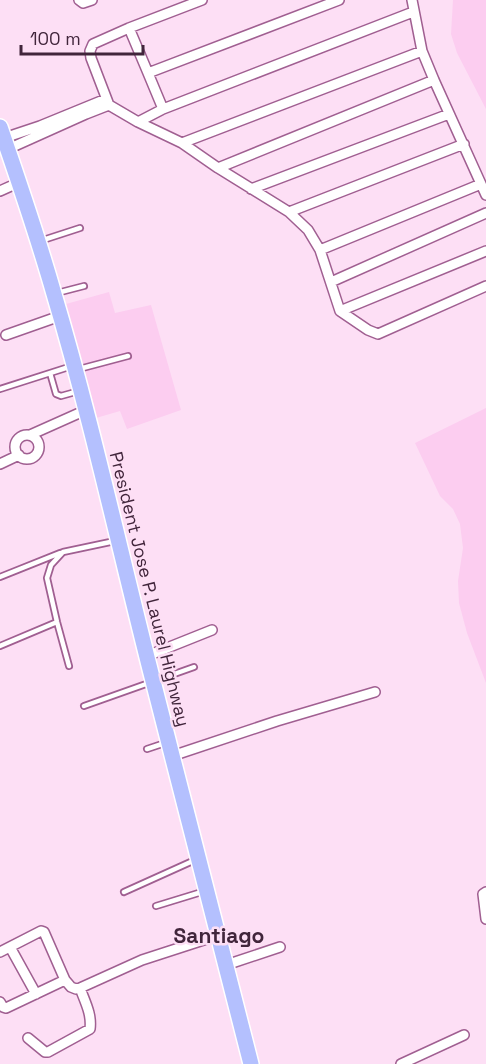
<svg xmlns="http://www.w3.org/2000/svg" width="486" height="1064" font-family="'Space Grotesk',sans-serif">
  <rect width="100%" height="100%" fill="#fddff5"/>
  <path fill="#fccdf0" d="M453,0H486V109L457,53L451,34Z
    M109,292L115,313L151,305L181,410L127,429L120,411L96,418L66,304Z
    M486,408V683L467,633L459,603L458,581L463,548L460,524L453,509L440,496L415,443Z"/>
  <g fill="none" stroke-linecap="round" stroke-linejoin="round">
    <defs>
      <path id="service" d="M40,241L80,228
        M57,293L84,286
        M79,369L128,356
        M50,373L56,394L61,396L79,391
        M0,389L72,366
        M0,577L60,553
        M0,646L57,622
        M69,666L57,622L47,578L51,565L63,552L115,541
        M84,706L194,667
        M147,749L165,743
        M124,892L195,860
        M156,906L205,891"/>
      <path id="minor" d="M79,0L83,3L92,0
        M202,0L129,28L93,44L90,51L91,58L109,105L138,122L182,143L218,168L289,212L308,230L320,250L340,311L368,330L378,334L486,286
        M412,0L422,51L434,80L486,195
        M129,28L148,73
        M163,109L148,73L339,0
        M138,122L163,109L413,12
        M4,138L40,126L106,99
        M182,143L422,51
        M8,149L86,114L109,105
        M218,168L434,80
        M251,189L449,114
        M0,191L20,182
        M289,212L464,144
        M320,250L481,184
        M331,282L486,213
        M340,311L486,251
        M6,335L60,316
        M30,435L86,410
        M15 447a12 12 0 1 1 24 0a12 12 0 1 1-24 0Z
        M0,464L19,455
        M147,656L212,630
        M172,756L277,721L375,692
        M486,892L483,894L486,919
        M10,947L36,994
        M0,952L41,931L44,932L65,980L71,987L76,989L80,988
        M226,965L280,947
        M0,1002L3,1007L6,1008L65,980
        M28,1038L45,1052H48L90,1029C92,1014 85,1002 80,988L142,960L219,935
        M401,1064L464,1035"/>
      <path id="trunk" d="M0,127C19,182 38,238 54,294C92,422 120,552 153,681C185,809 219,936 251,1064"/>
    </defs>
    <use href="#service" stroke="#a05f91" stroke-width="8"/>
    <use href="#minor" stroke="#a05f91" stroke-width="12"/>
    <use href="#trunk" stroke="#fff" stroke-width="18"/>
    <use href="#service" stroke="#fff" stroke-width="4.5"/>
    <use href="#minor" stroke="#fff" stroke-width="9"/>
    <use href="#trunk" stroke="#b4c0fe" stroke-width="15"/>
  </g>
  <g text-anchor="middle" dominant-baseline="central" stroke-width="5" stroke-linejoin="round" paint-order="stroke">
    <g font-size="18" fill="#41253b" stroke="#fddff5">
      <text transform="translate(150 589) rotate(76)">President Jose P. Laurel Highway</text>
    </g>
    <g font-size="21" font-weight="bold" fill="#41253b" stroke="#fddff5">
      <text x="219" y="935">Santiago</text>
    </g>
  </g>
  <path d="M21 45v9h122v-9" fill="none" stroke="#41253b" stroke-width="3"/>
  <text x="30" y="45" font-size="18" fill="#41253b" stroke="#fddff5" stroke-width="4.5" paint-order="stroke">100 m</text>
</svg>
